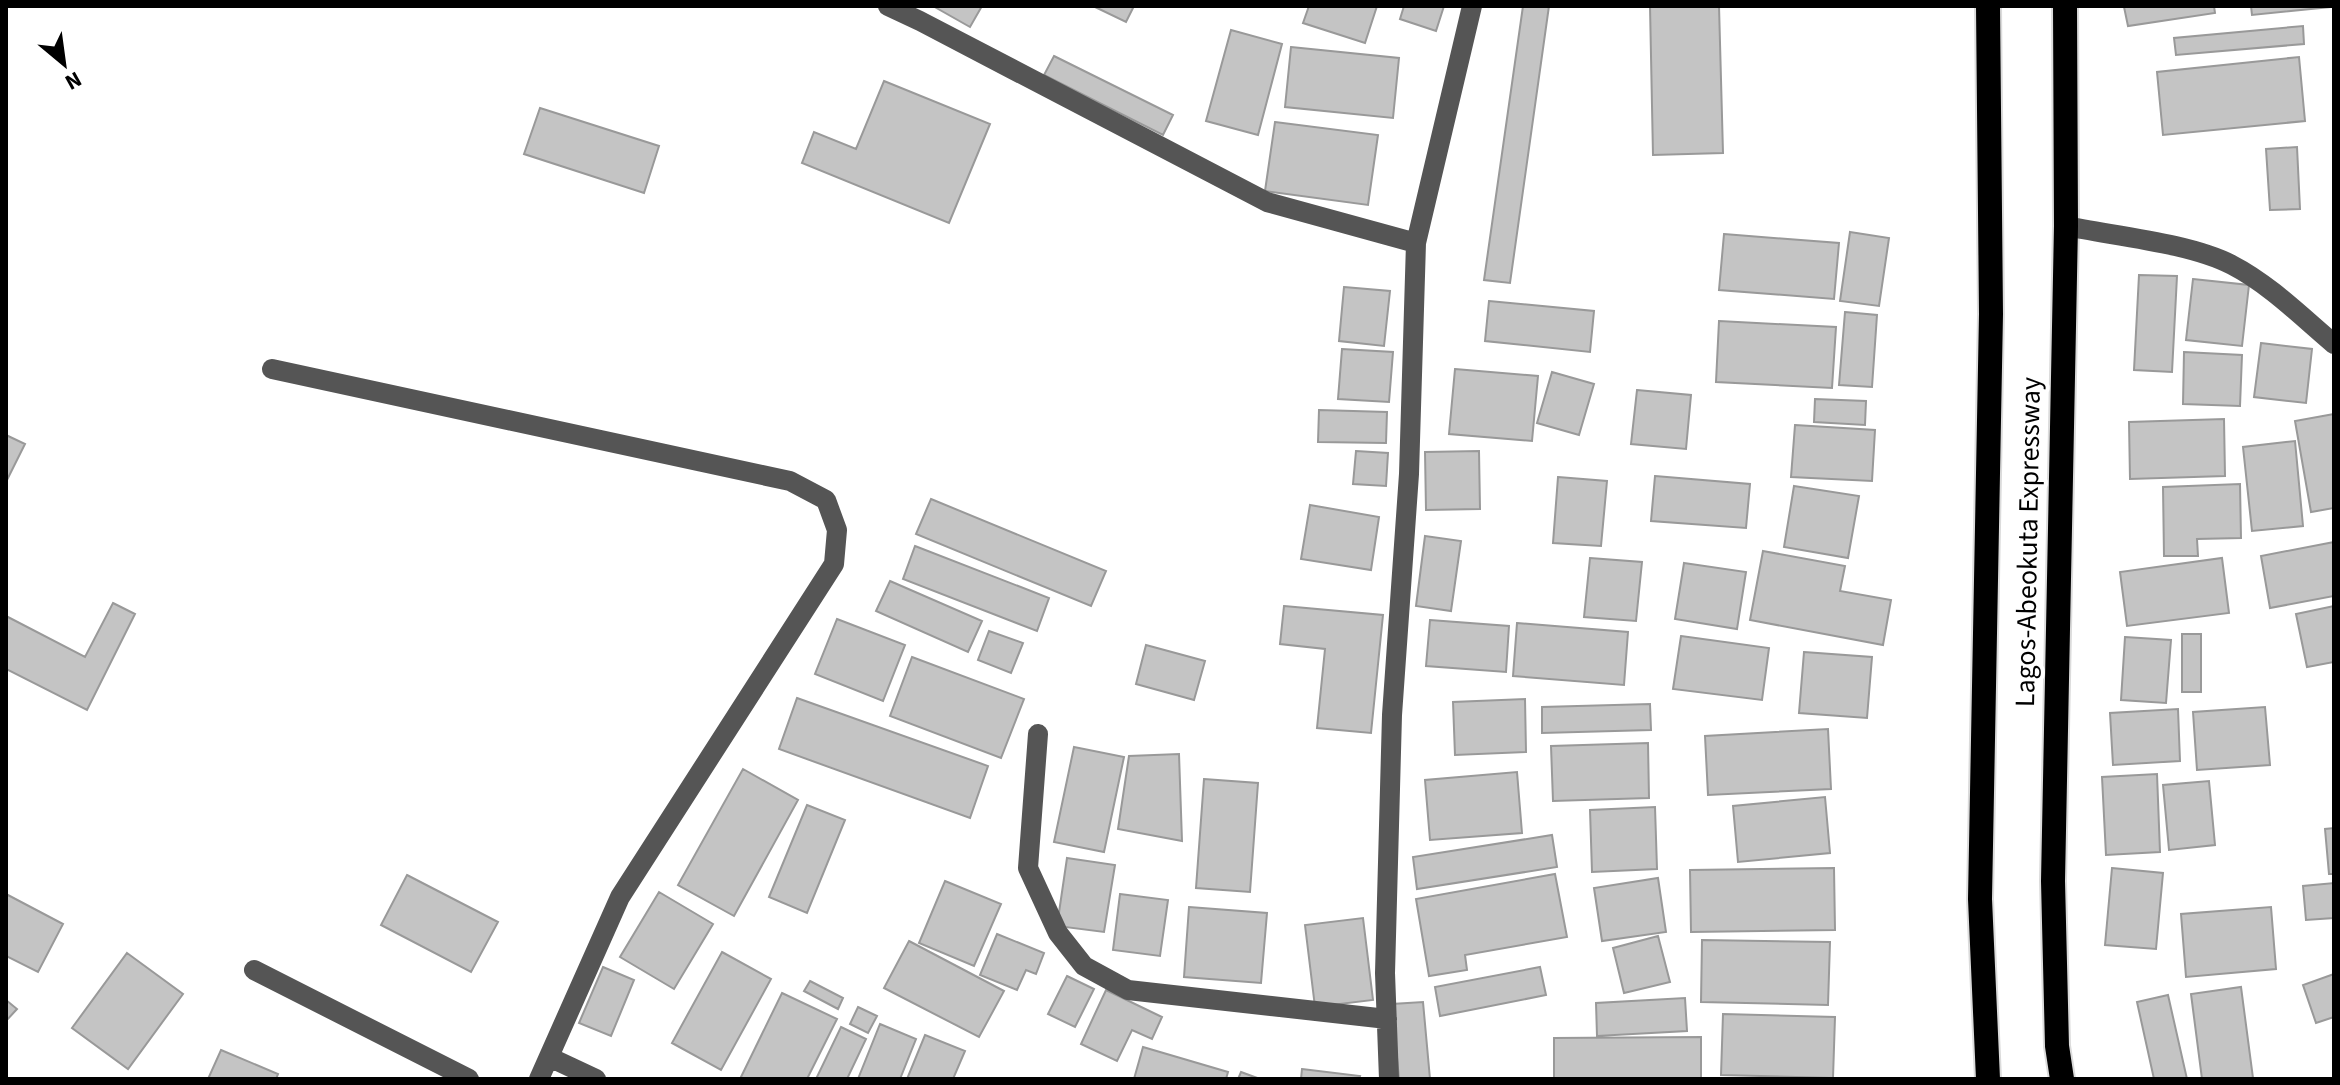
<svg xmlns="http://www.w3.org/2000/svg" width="2340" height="1085" font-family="'Source Sans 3',sans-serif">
  <rect width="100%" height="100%" fill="#fff"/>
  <path fill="#c4c4c4" stroke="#999" stroke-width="2" d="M933,6H982L970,27Z
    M1093,6H1134L1126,22Z
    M1309,6H1377L1365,43L1303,23Z
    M1404,6H1444L1436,31L1400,19Z
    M1523,6H1549L1510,283L1484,280Z
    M1650,6H1719L1723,153L1653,155Z
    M2134,6H2214L2215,13L2128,26L2124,7Z
    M2251,6H2330V7L2252,15Z
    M2303,26L2304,44L2176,55L2174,38Z
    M1231,30L1282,44L1258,135L1206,121Z
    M1291,47L1399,58L1393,118L1285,107Z
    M1054,56L1173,115L1163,135L1044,75Z
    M2299,57L2305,121L2163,135L2157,72Z
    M884,81L990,124L949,223L802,163L814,132L856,149Z
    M540,108L659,146L644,193L524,154Z
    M1275,122L1378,135L1368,205L1265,191Z
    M2297,147L2300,209L2270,210L2266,149Z
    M1850,232L1889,238L1879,306L1840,301Z
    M1724,234L1839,243L1834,299L1719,290Z
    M2139,275L2177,276L2172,372L2134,370Z
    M2193,279L2249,285L2242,346L2186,340Z
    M1344,287L1390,291L1384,346L1339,341Z
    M1489,301L1594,311L1590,352L1485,341Z
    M1845,312L1877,315L1872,387L1839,385Z
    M1719,321L1836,327L1832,388L1716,382Z
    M2261,343L2312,349L2306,403L2254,397Z
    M1342,349L1393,352L1389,402L1338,399Z
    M2184,352L2242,355L2240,406L2183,404Z
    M1455,369L1538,376L1532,441L1449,434Z
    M1552,372L1594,384L1579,435L1537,423Z
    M1637,390L1691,395L1686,449L1631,444Z
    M1815,399L1866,401L1865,425L1814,422Z
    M1319,410L1387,412L1386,443L1318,442Z
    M2334,414V508L2311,512L2295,421Z
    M2224,419L2225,476L2130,479L2129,422Z
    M1795,425L1875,430L1872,481L1791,477Z
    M6,435L25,444L6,482Z
    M2295,441L2303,526L2252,531L2243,447Z
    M1356,451L1388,453L1386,486L1353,484Z
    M1479,451L1480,509L1426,510L1425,452Z
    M1655,476L1750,484L1746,528L1651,521Z
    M1558,477L1607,481L1601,546L1553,543Z
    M2240,484L2241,538L2197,539L2198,556H2164L2163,487Z
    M1794,486L1859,496L1848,558L1784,547Z
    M931,499L1106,571L1091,606L916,534Z
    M1310,505L1379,517L1371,570L1301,559Z
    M1425,536L1461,541L1451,611L1416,606Z
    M2334,542V596L2270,608L2261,556Z
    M915,546L1049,598L1037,631L903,579Z
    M1763,551L1845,566L1840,591L1891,600L1883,645L1750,620Z
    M1590,558L1642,562L1636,621L1584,617Z
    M2222,558L2229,613L2127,626L2120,572Z
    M1684,563L1746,572L1737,629L1675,619Z
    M890,581L982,621L968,652L876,611Z
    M113,603L135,614L87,710L6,669V616L85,657Z
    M1284,606L1383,615L1371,733L1317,728L1325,649L1280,644Z
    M2334,606V662L2307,667L2296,614Z
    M837,619L905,645L883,701L815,674Z
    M1430,620L1509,626L1506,672L1426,666Z
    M1517,623L1628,632L1624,685L1513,676Z
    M989,631L1023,643L1011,673L978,660Z
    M2182,634H2201V692H2182Z
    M1681,636L1769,648L1762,700L1673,689Z
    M2125,637L2171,640L2166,703L2121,700Z
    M1146,645L1205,661L1194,700L1136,684Z
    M1804,652L1872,657L1867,718L1799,713Z
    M912,657L1024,699L1001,758L890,716Z
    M797,698L988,766L970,818L779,749Z
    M1525,699L1526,752L1455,755L1453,702Z
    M1650,704L1651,730L1542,733V707Z
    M2265,707L2270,765L2197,770L2193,712Z
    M2178,709L2180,761L2113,765L2110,713Z
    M1828,729L1831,789L1708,795L1705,736Z
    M1648,743L1649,798L1553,801L1551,746Z
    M1074,747L1124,757L1104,852L1054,842Z
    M1179,754L1182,841L1118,829L1129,756Z
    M743,769L798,800L734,916L678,885Z
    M1517,772L1522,833L1430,840L1425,780Z
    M2157,774L2160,852L2106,855L2102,777Z
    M1204,779L1258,783L1250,892L1196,888Z
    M2209,781L2215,845L2169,850L2163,785Z
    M1825,797L1830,853L1738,862L1733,806Z
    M807,805L845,820L807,913L769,897Z
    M1655,807L1657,869L1592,872L1590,810Z
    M2334,828V874H2329L2325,829Z
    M1552,835L1557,867L1417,889L1413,857Z
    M1067,858L1115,865L1104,932L1057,926Z
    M1834,868L1835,930L1691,932L1690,870Z
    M2112,868L2163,873L2156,949L2105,945Z
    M1555,874L1567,937L1465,955L1467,970L1429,976L1416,899Z
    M407,875L498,922L471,972L381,925Z
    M1658,878L1666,932L1602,941L1594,888Z
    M945,881L1001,904L974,966L919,943Z
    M2334,883V918L2306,920L2303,886Z
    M659,892L713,924L674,989L620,957Z
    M6,894L63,924L38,972L6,956Z
    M1120,894L1168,900L1160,956L1113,950Z
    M1189,907L1267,913L1261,983L1184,977Z
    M2271,907L2276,969L2186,977L2181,914Z
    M1363,918L1373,1000L1315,1007L1305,925Z
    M997,934L1044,953L1036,974L1026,970L1017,990L980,975Z
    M1658,936L1670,982L1624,993L1613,948Z
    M1702,940L1830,942L1828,1005L1701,1002Z
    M909,941L1004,991L979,1037L884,988Z
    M722,952L771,979L721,1070L672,1043Z
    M127,953L183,994L128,1069L72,1028Z
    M603,967L634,980L611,1036L579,1023Z
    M1540,967L1546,995L1440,1016L1435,987Z
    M2334,974V1017L2316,1023L2303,985Z
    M1067,976L1094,989L1075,1027L1048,1014Z
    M810,981L843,998L838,1009L804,991Z
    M2241,987L2253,1078L2202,1079L2191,994Z
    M1106,990L1162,1017L1152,1039L1132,1030L1117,1061L1081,1044Z
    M782,993L837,1019L807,1079H740Z
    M2168,995L2187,1079H2154L2137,1002Z
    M1685,998L1687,1031L1597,1036L1596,1003Z
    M6,1000L17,1009L6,1021Z
    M1423,1002L1430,1079H1399L1392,1004Z
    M858,1007L877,1016L868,1033L850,1024Z
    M1723,1014L1835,1017L1833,1078L1721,1075Z
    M880,1024L916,1039L900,1079H858Z
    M841,1027L866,1039L847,1079H816Z
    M925,1035L965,1051L953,1079H907Z
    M1701,1037V1079H1554V1038Z
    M1143,1047L1228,1072L1226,1079H1134Z
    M221,1050L278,1074L276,1079H208Z
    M1302,1069L1360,1076L1359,1079H1301Z
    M1241,1072L1260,1079H1238Z"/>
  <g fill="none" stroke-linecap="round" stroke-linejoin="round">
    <defs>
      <path id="highway" d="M1988,1079L1980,899L1991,314L1988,6
        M2062,1079L2057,1046L2053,881L2066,226L2065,6"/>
    </defs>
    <use href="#highway" stroke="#dbdbdb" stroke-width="28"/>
    <path stroke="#555" stroke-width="20" d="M888,6L920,21L1267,202L1416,243
      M2066,226C2114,236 2190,243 2232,265C2269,284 2302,317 2334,344
      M272,369L790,481L826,500L837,530L834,564L620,897L539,1079
      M1038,734L1028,868L1058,933L1084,966L1128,990L1387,1019
      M254,970L469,1079
      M549,1057L596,1079
      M1389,1079L1385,973L1392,715L1409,474L1416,243L1472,6"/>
    <use href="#highway" stroke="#000" stroke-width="24"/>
  </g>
  <g text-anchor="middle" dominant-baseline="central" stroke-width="8" stroke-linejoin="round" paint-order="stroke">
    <g font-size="28" fill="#000" stroke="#fff">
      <text transform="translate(2028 542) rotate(-89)">Lagos-Abeokuta Expressway</text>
    </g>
  </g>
  <rect width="2340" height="1085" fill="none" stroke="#000000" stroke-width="16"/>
  <g transform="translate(64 64) rotate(151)" stroke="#ffffff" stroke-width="6" paint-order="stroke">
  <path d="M0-6L14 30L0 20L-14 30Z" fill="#000000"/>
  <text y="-12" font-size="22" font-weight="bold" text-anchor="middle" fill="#000000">N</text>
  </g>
</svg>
